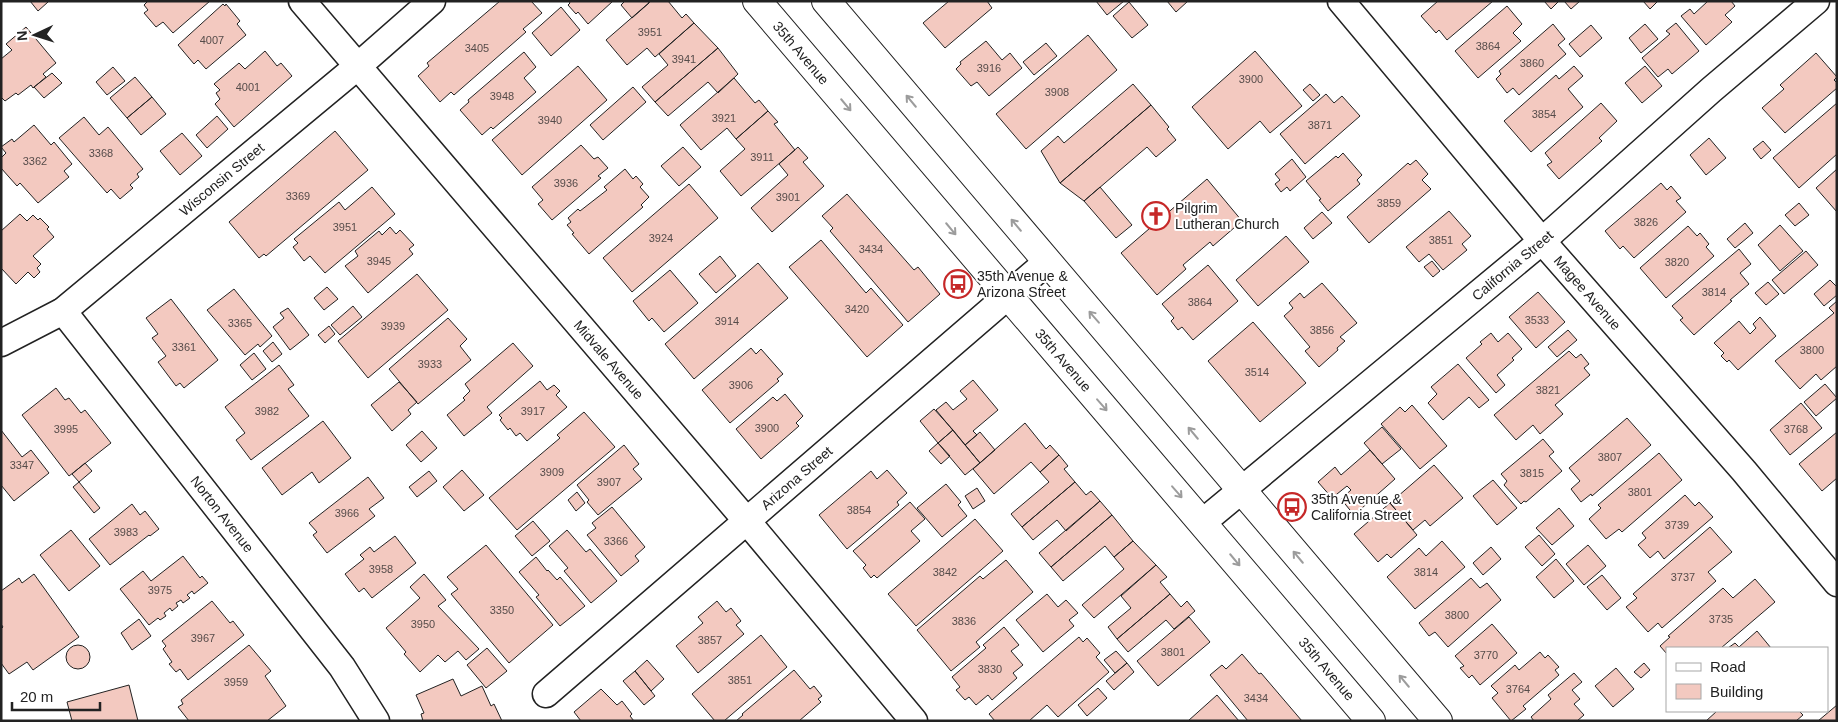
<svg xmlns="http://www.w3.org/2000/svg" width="1838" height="722" font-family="Helvetica,sans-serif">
  <rect width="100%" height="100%" fill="#fff"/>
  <path fill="#f3c9c0" stroke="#222" d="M30,1H48V2L38,11Z
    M148,1H210L173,33L163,22L156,27L144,13L148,10L144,5Z
    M500,1H531L542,13L523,29L526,32L454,95L451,92L440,102L418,76L429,66L427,63Z
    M569,1H613L588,24L578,12L576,14L568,5L570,3Z
    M625,1H648L649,3L632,18L621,5Z
    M651,1H668L682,18L686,14L694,23L655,57L647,48L627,65L606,40Z
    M949,1H987L992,8L945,48L923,23Z
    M1096,1H1124L1107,15Z
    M1167,1H1188L1176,12Z
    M1438,1H1493L1447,40L1439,30L1436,33L1421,16Z
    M1544,1H1559L1551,9Z
    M1564,1H1580L1571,9Z
    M1643,1H1658L1650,9Z
    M1708,1H1731L1735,6L1725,15L1732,22L1706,45L1681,16L1690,9L1694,14Z
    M1129,2L1148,25L1132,38L1113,16Z
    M223,4L225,6L226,4L240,21L237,24L246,35L206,69L198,60L194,64L178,45Z
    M1507,6L1522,24L1513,33L1521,41L1478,78L1455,51Z
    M561,7L580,30L551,56L532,33Z
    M694,23L718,48L655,102L642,87L668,65L659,54Z
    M1676,23L1699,51L1672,74L1668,69L1658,77L1642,58L1670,34L1666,31Z
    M1553,24L1565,39L1558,45L1566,54L1519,95L1513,88L1507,93L1496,79L1501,74L1499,71Z
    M1645,24L1658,39L1641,53L1629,38Z
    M1591,25L1602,38L1580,57L1569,44Z
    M26,27L56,63L43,74L46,77L33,88L31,85L18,95L16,93L5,101L1,97V59L12,50L6,44Z
    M1088,35L1117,70L1026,149L996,114Z
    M986,41L1002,60L1010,53L1022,68L989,96L977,82L971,86L956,69L961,64L960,62Z
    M1046,43L1057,56L1034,75L1023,62Z
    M718,48L738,74L718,93L708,82L668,116L655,102Z
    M265,51L277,66L281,63L292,76L234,127L215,104L220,99L216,93L220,90L214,84L239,63L245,69Z
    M1255,51L1302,106L1270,133L1260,121L1228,149L1192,107Z
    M524,52L536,67L524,78L536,92L493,129L491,127L482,135L460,110L469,102L468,100Z
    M1816,53L1837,77L1834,80L1837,83V88L1785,133L1762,108L1784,89L1780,85Z
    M578,66L607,100L522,175L492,140Z
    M1574,66L1583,76L1568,89L1583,107L1531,152L1504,121L1556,75L1559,79Z
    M1645,66L1662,86L1642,103L1625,83Z
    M113,67L125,81L107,95L96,82Z
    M52,73L62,83L44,98L34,87Z
    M135,77L152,97L127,118L110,98Z
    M734,78L755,103L759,100L768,111L736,139L727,128L701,150L680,125Z
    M1133,84L1151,105L1060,183L1041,151L1058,136L1064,143Z
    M1310,84L1320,95L1313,101L1303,90Z
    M633,87L646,102L603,140L590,125Z
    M1326,94L1334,103L1342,96L1360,116L1305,164L1280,134Z
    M152,97L166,114L141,135L127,118Z
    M1601,103L1617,121L1599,138L1602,141L1559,179L1547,165L1552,162L1545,153Z
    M1837,103V154L1799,188L1773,158Z
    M1151,105L1169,127L1167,129L1176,140L1156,157L1147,147L1084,201L1060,183Z
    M768,111L778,122L774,124L795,150L741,196L720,171L745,149L736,139Z
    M217,116L228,129L207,148L196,135Z
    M84,117L99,135L108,127L143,169L137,174L139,177L130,185L133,188L120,199L111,189L107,193L59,138Z
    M34,125L51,145L54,142L72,164L64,171L69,177L38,203L20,183L17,186L1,168V158L6,153L1,147L12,139L14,142Z
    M335,131L368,170L266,256L264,254L259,258L229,222Z
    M182,133L202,156L180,175L160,151Z
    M1709,138L1726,158L1706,175L1690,155Z
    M1763,141L1771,150L1761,159L1753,149Z
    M581,145L594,159L598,157L608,168L598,176L601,178L552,220L538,204L543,200L532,187Z
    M683,147L701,167L679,186L661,166Z
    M798,147L808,158L803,162L824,186L772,232L751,208L788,175L779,164Z
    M1343,153L1362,175L1357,180L1360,184L1328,211L1319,200L1321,199L1306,181L1336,156L1338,158Z
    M1292,159L1306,177L1290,191L1287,187L1281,192L1275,184L1280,180L1275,174Z
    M1416,160L1428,174L1422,180L1431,189L1369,243L1347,217L1408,163L1410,165Z
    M625,169L633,179L636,176L643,184L640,187L649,197L641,205L643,207L589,254L572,234L574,233L567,225L571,222L568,218L578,209L580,211L607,190L604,187Z
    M1837,169V212L1816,188Z
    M1207,179L1242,221L1213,246L1210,242L1183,265L1186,269L1157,295L1121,253Z
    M1661,183L1667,190L1671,186L1681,198L1676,201L1686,212L1634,258L1623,246L1620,249L1605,231Z
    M689,184L718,218L632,292L603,258Z
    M372,187L395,214L325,273L310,256L304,261L293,247L298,243L294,239L339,202L345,210Z
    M1100,187L1132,225L1116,238L1084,201Z
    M847,194L914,270L918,267L940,294L908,322L830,231L833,228L822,216Z
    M1799,203L1809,215L1795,226L1785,215Z
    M1449,211L1471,236L1462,244L1467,250L1443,270L1429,254L1419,262L1406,247Z
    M1322,212L1332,223L1313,239L1304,228Z
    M20,214L27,221L33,215L38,220L40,218L49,227L47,229L54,237L33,256L41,264L37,268L40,272L34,278L28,272L16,284L1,268V231Z
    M1745,223L1753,233L1735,248L1727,239Z
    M1780,225L1803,251L1780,271L1758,245Z
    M1688,226L1697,236L1700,233L1709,244L1706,247L1714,256L1666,298L1640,268Z
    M390,227L396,234L400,230L414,245L409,249L413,254L368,293L345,266L358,256L355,251L379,231L382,235Z
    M1286,236L1309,262L1258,306L1236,280Z
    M821,240L866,293L871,288L903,325L867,357L789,267Z
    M1739,249L1751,264L1740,273L1749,284L1730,300L1732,301L1694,335L1680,320L1683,318L1672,306Z
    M1806,251L1818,265L1784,294L1772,280Z
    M720,256L736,276L716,293L699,274Z
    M1432,261L1440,271L1433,277L1424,267Z
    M758,263L788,298L694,379L665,344Z
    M1208,265L1238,301L1193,340L1182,327L1178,330L1171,321L1174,318L1162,304Z
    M670,270L698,303L664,332L652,318L649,321L633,301Z
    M417,274L448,310L368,378L338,341Z
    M1830,280L1837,287V295L1824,306L1814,294Z
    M1768,282L1779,294L1766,305L1755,293Z
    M1322,283L1357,323L1340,337L1345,341L1337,348L1338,350L1319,367L1305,351L1310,347L1284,316L1293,308L1289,303L1300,293L1304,298Z
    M327,287L338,299L324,310L314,298Z
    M234,289L272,336L260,347L258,344L245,355L207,310Z
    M1538,292L1565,322L1536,348L1509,317Z
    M171,299L218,360L184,388L180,383L176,386L158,362L166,356L152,338L158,334L146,318Z
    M1837,301V366L1821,380L1816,374L1800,389L1775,361L1834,313L1829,308Z
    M353,306L362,317L340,335L331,325Z
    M288,308L309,335L290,350L273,327L284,318L280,313Z
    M1760,317L1776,336L1738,370L1729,360L1727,362L1721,356L1724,353L1714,343L1739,321L1750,334L1756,328L1753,324Z
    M448,318L467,339L460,346L471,360L418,404L389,369Z
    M1253,322L1306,383L1260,422L1208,361Z
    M329,326L335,334L325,343L318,335Z
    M1568,330L1577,340L1557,357L1548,347Z
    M1491,333L1498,342L1508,333L1522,349L1512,358L1514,360L1497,375L1505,385L1496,393L1466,358L1482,344L1480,342Z
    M273,342L282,354L272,362L263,351Z
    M513,343L533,366L487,407L492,413L464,436L447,415L465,400L463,398L470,391L465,384Z
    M751,348L756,354L761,349L783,374L777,379L779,381L730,423L702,390Z
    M1569,351L1576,358L1581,354L1589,364L1584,368L1590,375L1555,405L1563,414L1540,434L1533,425L1516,440L1494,415Z
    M254,353L266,369L252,380L240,365Z
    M1458,364L1489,400L1479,408L1469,397L1443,420L1428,403L1437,394L1431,387Z
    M279,365L294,385L288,389L309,416L251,460L236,440L245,433L225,407Z
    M973,380L998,410L973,431L977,435L965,445L936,410L946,402L953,410L967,399L960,391Z
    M540,381L547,390L554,385L560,391L556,395L567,407L527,441L520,433L516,436L510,428L508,430L500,420L502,418L499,415Z
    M399,382L417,402L408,410L411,414L392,431L371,405Z
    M1825,384L1837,398L1816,416L1804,402Z
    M56,388L65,400L69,398L81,413L85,410L111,443L69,476L22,415Z
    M785,394L803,416L796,423L799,426L761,459L736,429L773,397L777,401Z
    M1801,403L1822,428L1790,455L1770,430Z
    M1412,405L1447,446L1420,469L1381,424L1400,407L1405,412Z
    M934,409L953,430L938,443L920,421Z
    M584,412L615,447L517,530L489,498L560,438L557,435Z
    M1627,418L1651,445L1592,496L1591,494L1581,502L1571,489L1580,481L1569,468Z
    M323,421L351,458L319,483L312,472L282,495L262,468Z
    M1025,423L1046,449L1050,445L1059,455L1040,472L1031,462L994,494L973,469Z
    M1382,427L1401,449L1382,464L1364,443Z
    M1,430L22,457L31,450L49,473L14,501L1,485Z
    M953,430L980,463L965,475L938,443Z
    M422,431L437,448L421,462L406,445Z
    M980,432L995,450L980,463L965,445Z
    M1837,432V478L1822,491L1799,464Z
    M1543,439L1554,452L1549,456L1562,471L1526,502L1524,501L1521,504L1504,485L1507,481L1501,474Z
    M938,443L950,456L941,464L929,451Z
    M624,445L639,464L633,469L642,479L598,515L587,502L589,500L577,485Z
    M1370,450L1395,479L1354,515L1341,499L1351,490L1347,486L1332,498L1318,482L1335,467L1341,475Z
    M1659,453L1682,480L1622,532L1619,529L1606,539L1589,519L1601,508L1598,505Z
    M1059,455L1068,466L1064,469L1075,482L1022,527L1011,514L1049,482L1040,472Z
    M85,463L92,471L79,482L72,474Z
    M1434,465L1463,498L1430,526L1425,520L1413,530L1390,503Z
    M462,470L484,495L464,511L443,487Z
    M887,470L907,493L897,502L899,505L847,549L819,515L871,471L877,479Z
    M429,471L437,481L417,497L409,487Z
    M368,477L384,498L369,509L375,516L327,553L313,535L317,532L309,523Z
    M1493,480L1517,508L1497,525L1473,496Z
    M79,482L100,508L94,513L73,487Z
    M1075,482L1086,495L1091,491L1100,501L1066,531L1057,520L1033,540L1022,527Z
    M946,484L961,502L958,505L967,516L942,537L917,508Z
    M977,488L985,501L973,509L965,496Z
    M577,492L585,503L576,511L568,500Z
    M1685,495L1695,506L1699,502L1713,517L1664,559L1658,551L1650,558L1638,545L1646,538L1642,533Z
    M1100,501L1112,515L1051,567L1039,553Z
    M910,502L925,519L911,531L920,541L877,578L874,575L871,578L863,568L866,565L853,551Z
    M1390,503L1417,535L1391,558L1387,554L1378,562L1354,534Z
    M132,504L140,515L145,511L159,529L150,536L149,535L110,565L89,539Z
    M612,507L645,547L635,556L639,561L621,576L587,535L596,528L592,523Z
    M1559,508L1574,526L1552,545L1536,528Z
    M1112,515L1133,541L1114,557L1105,546L1063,581L1051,567Z
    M975,519L1003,551L916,626L888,594Z
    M533,521L550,541L532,556L515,536Z
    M1710,527L1732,552L1708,572L1716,581L1662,628L1658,623L1648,632L1626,607L1637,598L1633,594Z
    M71,530L100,566L69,591L40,555Z
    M567,530L586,552L590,549L617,581L591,603L564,571L568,568L549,546Z
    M1539,535L1555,554L1542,566L1525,547Z
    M395,536L416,563L372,598L364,588L359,592L345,574L364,559L360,555L370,547L374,552Z
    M1133,541L1156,565L1094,618L1082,605L1124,569L1114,557Z
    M1442,541L1465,567L1415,609L1387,577L1419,548L1426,556Z
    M486,545L553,625L509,663L451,594L458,589L447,577Z
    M1588,545L1606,566L1584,585L1566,564Z
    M1491,547L1501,559L1483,575L1473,563Z
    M183,556L200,578L202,576L208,583L194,594L192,591L187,595L190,598L183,603L181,600L176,603L178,606L172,611L170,608L164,613L166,616L160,620L158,618L149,625L120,589L143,571L151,581Z
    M536,557L547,571L548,570L557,580L560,577L585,606L560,626L536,597L539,595L519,572Z
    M1556,559L1574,581L1554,598L1536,577Z
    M1006,560L1033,592L976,642L980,647L951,671L917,630L980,576L983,579Z
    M1156,565L1167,577L1160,582L1170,594L1117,639L1108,627L1131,608L1121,596Z
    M34,574L79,637L33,670L27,662L9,674L1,663V629L3,627L1,624V591L19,578L22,583Z
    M424,574L446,600L438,606L479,649L466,660L458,651L445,662L438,655L420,672L404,654L406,652L386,628L420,598L410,587Z
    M1602,575L1621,598L1607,610L1587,587Z
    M1471,578L1480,588L1487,583L1501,600L1448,647L1435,632L1429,636L1419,623Z
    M1755,579L1775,602L1721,648H1667V654L1660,646L1670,637L1668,636L1723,588L1733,598Z
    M1047,594L1058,607L1066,600L1078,613L1069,620L1074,626L1043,652L1016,620Z
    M1170,594L1181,607L1187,601L1195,611L1174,629L1166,620L1128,652L1117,639Z
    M212,601L230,623L233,621L244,635L188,680L180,669L176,672L169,664L172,662L163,649L166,646L162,641Z
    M717,601L726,612L731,608L741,621L736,625L744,634L698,673L676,646L703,623L698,617Z
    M1189,617L1210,642L1158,686L1137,661Z
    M139,619L151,636L132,650L121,633Z
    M1492,624L1517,653L1480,685L1472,675L1469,678L1460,668L1464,666L1455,656Z
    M1004,627L1019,645L1011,651L1023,665L1013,673L1017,678L992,700L988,695L976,705L969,697L965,700L956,690L960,687L952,677L986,648L983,645Z
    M1757,631L1771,648H1728L1735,643L1739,647Z
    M761,635L787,667L724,721H715L692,694Z
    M1079,637L1083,642L1087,638L1100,653L1096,657L1109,672L1058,717L1047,705L1029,721H995L989,714Z
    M249,645L271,671L265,676L286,706L267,721H189L178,707L183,704L181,700Z
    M66 657a12 12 0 1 1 24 0a12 12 0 1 1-24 0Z
    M487,648L507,671L486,688L467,665Z
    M1116,651L1127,663L1115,673L1104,660Z
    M1540,652L1545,658L1548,655L1559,667L1555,670L1559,675L1523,706L1526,709L1511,721L1492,698L1498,693L1491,686L1515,665L1519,670Z
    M1242,654L1259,674L1261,673L1302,721H1248L1210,675L1222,665L1226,669Z
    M647,660L664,679L651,691L635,671Z
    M1127,663L1134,672L1114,690L1106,681Z
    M1644,663L1650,670L1641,678L1634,672Z
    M1616,668L1634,689L1613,707L1595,686Z
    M794,670L810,689L814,686L822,696L818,699L821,702L799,721H736L743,715L742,714Z
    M635,671L655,696L644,705L623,681Z
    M1574,673L1582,682L1572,690L1580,699L1574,704L1584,715L1577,721H1534L1531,717L1551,699L1548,695Z
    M453,679L461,696L482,686L491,706L494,704L502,721H423L421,714L424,713L416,695Z
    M129,685L138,721H72L67,702Z
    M1098,688L1107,698L1087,716L1078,705Z
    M601,689L617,705L622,701L632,714L630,716L634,721H581L574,712Z
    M1217,695L1239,721H1188Z
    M1837,705V721H1818Z
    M1717,711H1799L1803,715L1796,721H1706Z"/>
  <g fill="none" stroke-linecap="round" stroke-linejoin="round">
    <defs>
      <g id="street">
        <path id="s1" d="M302,1L746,520L914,721"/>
        <path id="s2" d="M1341,1L1542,241L1744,471L1837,583"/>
        <path id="s3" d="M63,311L342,667L376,721"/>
        <path id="s4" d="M1,343L63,311L358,66L432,1"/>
        <path id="s5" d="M1203,522L1542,241L1711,90L1816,1"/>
        <path id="s6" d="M546,694L1047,262"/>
      </g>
      <g id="secondary">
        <path id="s7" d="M757,1C961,242 1167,480 1371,721"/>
        <path d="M826,1L1438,721"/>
      </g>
    </defs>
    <use href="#street" stroke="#222" stroke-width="29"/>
    <use href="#secondary" stroke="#222" stroke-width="30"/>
    <use href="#street" stroke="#fff" stroke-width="26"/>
    <use href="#secondary" stroke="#fff" stroke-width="28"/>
  </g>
  <defs><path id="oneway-shaft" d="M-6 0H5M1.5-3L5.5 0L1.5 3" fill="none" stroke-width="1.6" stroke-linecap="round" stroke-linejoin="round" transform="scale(1.25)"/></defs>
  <g stroke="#9c9c9c">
    <use href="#oneway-shaft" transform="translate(911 101) rotate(-130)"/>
    <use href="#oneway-shaft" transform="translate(846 105) rotate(50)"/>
    <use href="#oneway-shaft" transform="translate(1016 225) rotate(-130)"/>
    <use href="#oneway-shaft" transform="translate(951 229) rotate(50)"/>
    <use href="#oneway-shaft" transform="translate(1094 317) rotate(-131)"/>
    <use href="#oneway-shaft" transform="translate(1102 405) rotate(49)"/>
    <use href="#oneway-shaft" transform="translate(1193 433) rotate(-130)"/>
    <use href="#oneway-shaft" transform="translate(1177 492) rotate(49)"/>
    <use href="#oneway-shaft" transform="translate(1298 557) rotate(-130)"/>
    <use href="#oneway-shaft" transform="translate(1235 560) rotate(50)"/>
    <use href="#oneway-shaft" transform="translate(1404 681) rotate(-130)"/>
  </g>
  <defs>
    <symbol id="church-ring" viewBox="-11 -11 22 22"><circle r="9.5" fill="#fff" stroke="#c62828" stroke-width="1.5"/><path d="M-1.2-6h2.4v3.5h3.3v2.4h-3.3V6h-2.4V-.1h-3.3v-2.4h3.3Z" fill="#c62828"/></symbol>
    <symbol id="bus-ring" viewBox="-11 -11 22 22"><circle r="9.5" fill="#fff" stroke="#c62828" stroke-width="1.5"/><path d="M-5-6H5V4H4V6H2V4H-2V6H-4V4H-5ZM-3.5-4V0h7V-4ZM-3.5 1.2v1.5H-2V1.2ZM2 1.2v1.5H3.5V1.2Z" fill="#c62828"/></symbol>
  </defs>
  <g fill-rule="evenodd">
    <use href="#church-ring" x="1140" y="200" width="32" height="32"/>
    <use href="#bus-ring" x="942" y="268" width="32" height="32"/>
    <use href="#bus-ring" x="1276" y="491" width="32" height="32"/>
  </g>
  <g text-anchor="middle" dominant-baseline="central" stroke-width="4" stroke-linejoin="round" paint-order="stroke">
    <g font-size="11" fill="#564c4a">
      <text x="650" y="32">3951</text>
      <text x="212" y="40">4007</text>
      <text x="1488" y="46">3864</text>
      <text x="477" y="48">3405</text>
      <text x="684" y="59">3941</text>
      <text x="1532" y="63">3860</text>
      <text x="989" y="68">3916</text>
      <text x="1251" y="79">3900</text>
      <text x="248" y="87">4001</text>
      <text x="1057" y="92">3908</text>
      <text x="502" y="96">3948</text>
      <text x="1544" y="114">3854</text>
      <text x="724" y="118">3921</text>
      <text x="550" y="120">3940</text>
      <text x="1320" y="125">3871</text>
      <text x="101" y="153">3368</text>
      <text x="762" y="157">3911</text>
      <text x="35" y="161">3362</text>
      <text x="566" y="183">3936</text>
      <text x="298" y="196">3369</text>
      <text x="788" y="197">3901</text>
      <text x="1389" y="203">3859</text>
      <text x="1646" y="222">3826</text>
      <text x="345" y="227">3951</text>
      <text x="661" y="238">3924</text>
      <text x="1441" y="240">3851</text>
      <text x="871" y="249">3434</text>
      <text x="379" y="261">3945</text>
      <text x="1677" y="262">3820</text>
      <text x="1714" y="292">3814</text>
      <text x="1200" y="302">3864</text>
      <text x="857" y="309">3420</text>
      <text x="1537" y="320">3533</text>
      <text x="727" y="321">3914</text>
      <text x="240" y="323">3365</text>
      <text x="393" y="326">3939</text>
      <text x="1322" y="330">3856</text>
      <text x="184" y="347">3361</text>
      <text x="1812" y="350">3800</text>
      <text x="430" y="364">3933</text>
      <text x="1257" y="372">3514</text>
      <text x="741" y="385">3906</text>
      <text x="1548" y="390">3821</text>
      <text x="267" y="411">3982</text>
      <text x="533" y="411">3917</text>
      <text x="767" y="428">3900</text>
      <text x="66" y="429">3995</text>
      <text x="1796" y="429">3768</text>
      <text x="1610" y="457">3807</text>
      <text x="22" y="465">3347</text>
      <text x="552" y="472">3909</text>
      <text x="1532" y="473">3815</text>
      <text x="609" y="482">3907</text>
      <text x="1640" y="492">3801</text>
      <text x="859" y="510">3854</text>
      <text x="347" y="513">3966</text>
      <text x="1677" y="525">3739</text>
      <text x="126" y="532">3983</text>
      <text x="616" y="541">3366</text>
      <text x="381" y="569">3958</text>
      <text x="945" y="572">3842</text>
      <text x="1426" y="572">3814</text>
      <text x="1683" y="577">3737</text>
      <text x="160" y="590">3975</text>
      <text x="502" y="610">3350</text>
      <text x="1457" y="615">3800</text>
      <text x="1721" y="619">3735</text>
      <text x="964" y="621">3836</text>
      <text x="423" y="624">3950</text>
      <text x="203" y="638">3967</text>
      <text x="710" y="640">3857</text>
      <text x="1173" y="652">3801</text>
      <text x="1486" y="655">3770</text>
      <text x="990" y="669">3830</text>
      <text x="740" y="680">3851</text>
      <text x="236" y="682">3959</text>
      <text x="1518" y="689">3764</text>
      <text x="1256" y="698">3434</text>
    </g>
    <g font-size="14" fill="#222" stroke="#fff">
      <text stroke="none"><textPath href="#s7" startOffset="68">35th Avenue</textPath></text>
      <text stroke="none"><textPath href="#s4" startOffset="276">Wisconsin Street</textPath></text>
      <text stroke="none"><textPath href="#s5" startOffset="402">California Street</textPath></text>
      <text stroke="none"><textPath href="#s2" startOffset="382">Magee Avenue</textPath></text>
      <text stroke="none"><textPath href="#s1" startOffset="472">Midvale Avenue</textPath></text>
      <text stroke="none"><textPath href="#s7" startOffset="472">35th Avenue</textPath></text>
      <text stroke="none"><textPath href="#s6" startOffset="331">Arizona Street</textPath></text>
      <text stroke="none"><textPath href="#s3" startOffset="258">Norton Avenue</textPath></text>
      <text stroke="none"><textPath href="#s7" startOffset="878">35th Avenue</textPath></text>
    </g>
    <g font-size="14" fill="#222" stroke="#fff" text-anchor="start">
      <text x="1175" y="208">Pilgrim<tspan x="1175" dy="16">Lutheran Church</tspan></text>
      <text x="977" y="276">35th Avenue &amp;<tspan x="977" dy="16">Arizona Street</tspan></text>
      <text x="1311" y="499">35th Avenue &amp;<tspan x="1311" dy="16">California Street</tspan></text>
    </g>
  </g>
  <rect width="1838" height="722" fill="none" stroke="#222222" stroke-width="5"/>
  <rect x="1666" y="647" width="162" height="65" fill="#ffffff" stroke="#a7a7a7"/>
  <rect x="1676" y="663" width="25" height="8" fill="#ffffff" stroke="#a7a7a7"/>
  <text x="1710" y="672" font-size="15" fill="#222222">Road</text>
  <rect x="1676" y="684" width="25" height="15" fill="#f3c9c0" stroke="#a7a7a7"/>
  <text x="1710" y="697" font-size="15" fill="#222222">Building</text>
  <g transform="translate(35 35) rotate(266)" stroke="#ffffff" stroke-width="4" paint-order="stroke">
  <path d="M0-4L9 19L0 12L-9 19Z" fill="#222222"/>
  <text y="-8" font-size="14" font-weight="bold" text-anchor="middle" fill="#222222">N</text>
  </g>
  <path d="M12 702v8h88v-8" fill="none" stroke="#222222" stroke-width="2.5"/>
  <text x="20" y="702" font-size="15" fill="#222222" stroke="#ffffff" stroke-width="4" paint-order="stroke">20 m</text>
</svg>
